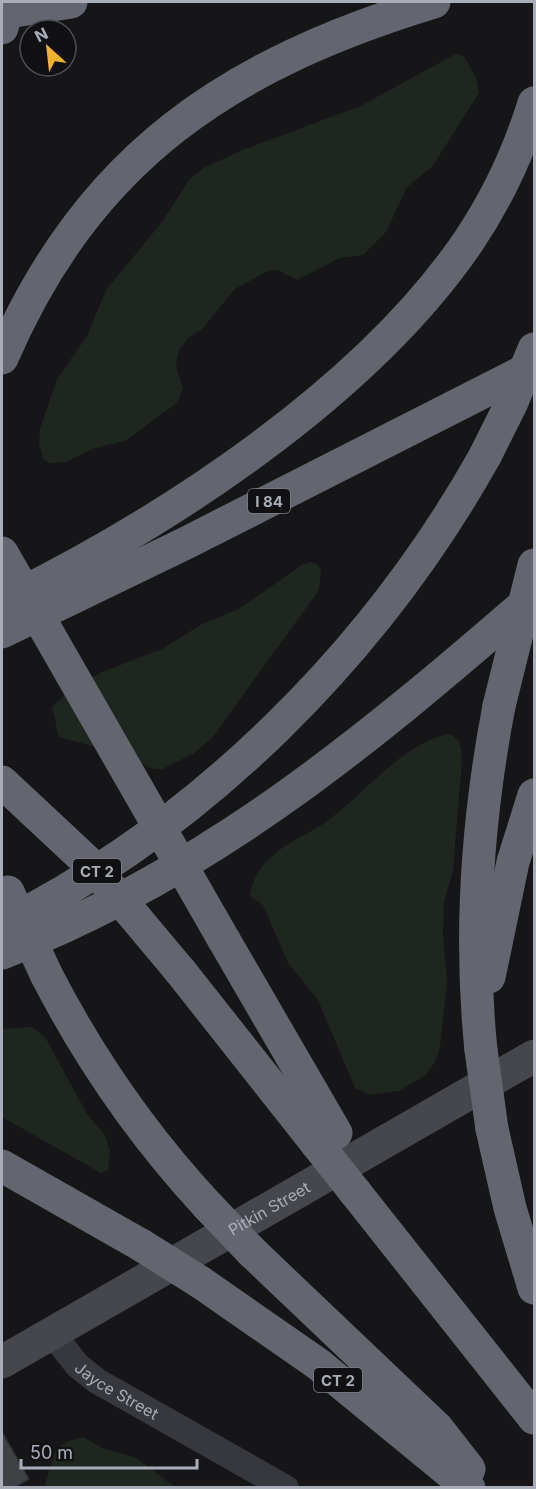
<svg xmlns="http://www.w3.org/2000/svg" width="536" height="1489" font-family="Inter,sans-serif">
<rect width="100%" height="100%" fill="#161618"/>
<g fill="#1e261f">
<path d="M456 54 464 56 476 78 479 93 432 167 407 187 386 232 363 255 340 258 297 280 277 270 268 271 235 289 202 329 189 337 179 350 176 366 183 388 177 403 125 441 95 448 66 462 50 463 44 460 39 445 40 429 57 379 87 336 106 290 162 222 189 180 202 169 240 151 360 106Z"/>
<path d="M311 562 318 565 321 572 319 590 212 738 193 754 163 769H154L123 756 107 754 92 746 59 737 52 707 69 691 102 672 162 649 202 624 239 609 303 564Z"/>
<path d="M449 734C462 739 461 748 462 761L453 870 444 902 443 934 447 981 440 1047 435 1062 426 1075 399 1091 369 1095 355 1088 318 1000 288 963 263 905 250 896C252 879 259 868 271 857 286 842 309 834 326 822 362 796 405 741 449 734Z"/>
<path d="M32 1027 45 1037 87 1114 105 1135 110 1151 108 1170 101 1173 2 1117V1029Z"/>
<path d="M83 1437 104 1449 135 1457 175 1487H44L56 1449 68 1441Z"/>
</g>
<path fill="#404145" stroke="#303034" stroke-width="1.5" d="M2 1432 29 1479 14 1488H2Z"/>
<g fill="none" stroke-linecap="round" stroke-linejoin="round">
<path stroke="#37383d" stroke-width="26" id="s1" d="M52 1333 77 1365 97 1381 286 1488"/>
<path stroke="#45474d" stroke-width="33" id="s2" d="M2 1362 534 1056"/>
<g stroke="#63666e" stroke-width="33">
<path d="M2 13 71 2"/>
<path d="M2 358C89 156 230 64 434 2"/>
<path d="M2 603C165 523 364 394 468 242 497 199 519 152 534 103"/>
<path d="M2 632 186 543 534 366"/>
<path d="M2 925C203 825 376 651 485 456"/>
<path d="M224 940 336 1133"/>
<path d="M2 953C210 872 368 740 534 596"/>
<path d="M181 972 317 1144"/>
<path d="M46 974C89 1058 144 1137 208 1206"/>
<path d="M489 977 513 862 534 795"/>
<path d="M481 1050C469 934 477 821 499 706"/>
<path d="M492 1129 510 1208 534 1288"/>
<path d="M2 1166 141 1245"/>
<path d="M355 1192 534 1418"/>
<path d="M252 1252 437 1428 469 1469"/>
<path d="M200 1282 318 1364 469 1488"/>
</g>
<g stroke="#63666e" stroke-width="33">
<path d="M2 28 9 2"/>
<path d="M485 456 512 402 534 349"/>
<path d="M2 553 224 940"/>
<path d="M499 706 534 565"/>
<path d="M2 782 93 867 181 972"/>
<path d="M8 892 46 974"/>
<path d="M481 1050 492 1129"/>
<path d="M317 1144 355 1192"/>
<path d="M208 1206 252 1252"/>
<path d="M141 1245 200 1282"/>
</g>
</g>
<g text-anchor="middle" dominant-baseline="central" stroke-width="6" stroke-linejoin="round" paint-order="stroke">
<g fill="#111113" stroke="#7b7e86" stroke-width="1.5">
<rect x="248" y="489" width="42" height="24" rx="4.5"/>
<rect x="73" y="859" width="48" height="24" rx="4.5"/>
<rect x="314" y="1368" width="48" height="24" rx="4.5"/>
</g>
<g font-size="15" font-weight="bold" fill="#a8adb8">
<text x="269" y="501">I 84</text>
<text x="97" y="871">CT 2</text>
<text x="338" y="1380">CT 2</text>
</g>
<g font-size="16" fill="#a8adb8" stroke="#111113">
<text stroke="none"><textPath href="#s2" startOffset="308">Pitkin Street</textPath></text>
<text stroke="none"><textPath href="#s1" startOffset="88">Jayce Street</textPath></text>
</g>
</g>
<rect width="536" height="1489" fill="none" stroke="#a8adb8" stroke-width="6"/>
<g transform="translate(48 48) rotate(333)"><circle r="28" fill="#111113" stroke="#4d4f55" stroke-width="1.5"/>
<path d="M0-4.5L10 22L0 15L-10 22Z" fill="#f2b134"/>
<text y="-9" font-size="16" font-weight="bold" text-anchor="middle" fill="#a8adb8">N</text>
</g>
<path d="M21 1459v9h176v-9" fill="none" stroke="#a8adb8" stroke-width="3"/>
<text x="30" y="1459" font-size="18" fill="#a8adb8" stroke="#111113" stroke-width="4.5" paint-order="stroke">50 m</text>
</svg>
